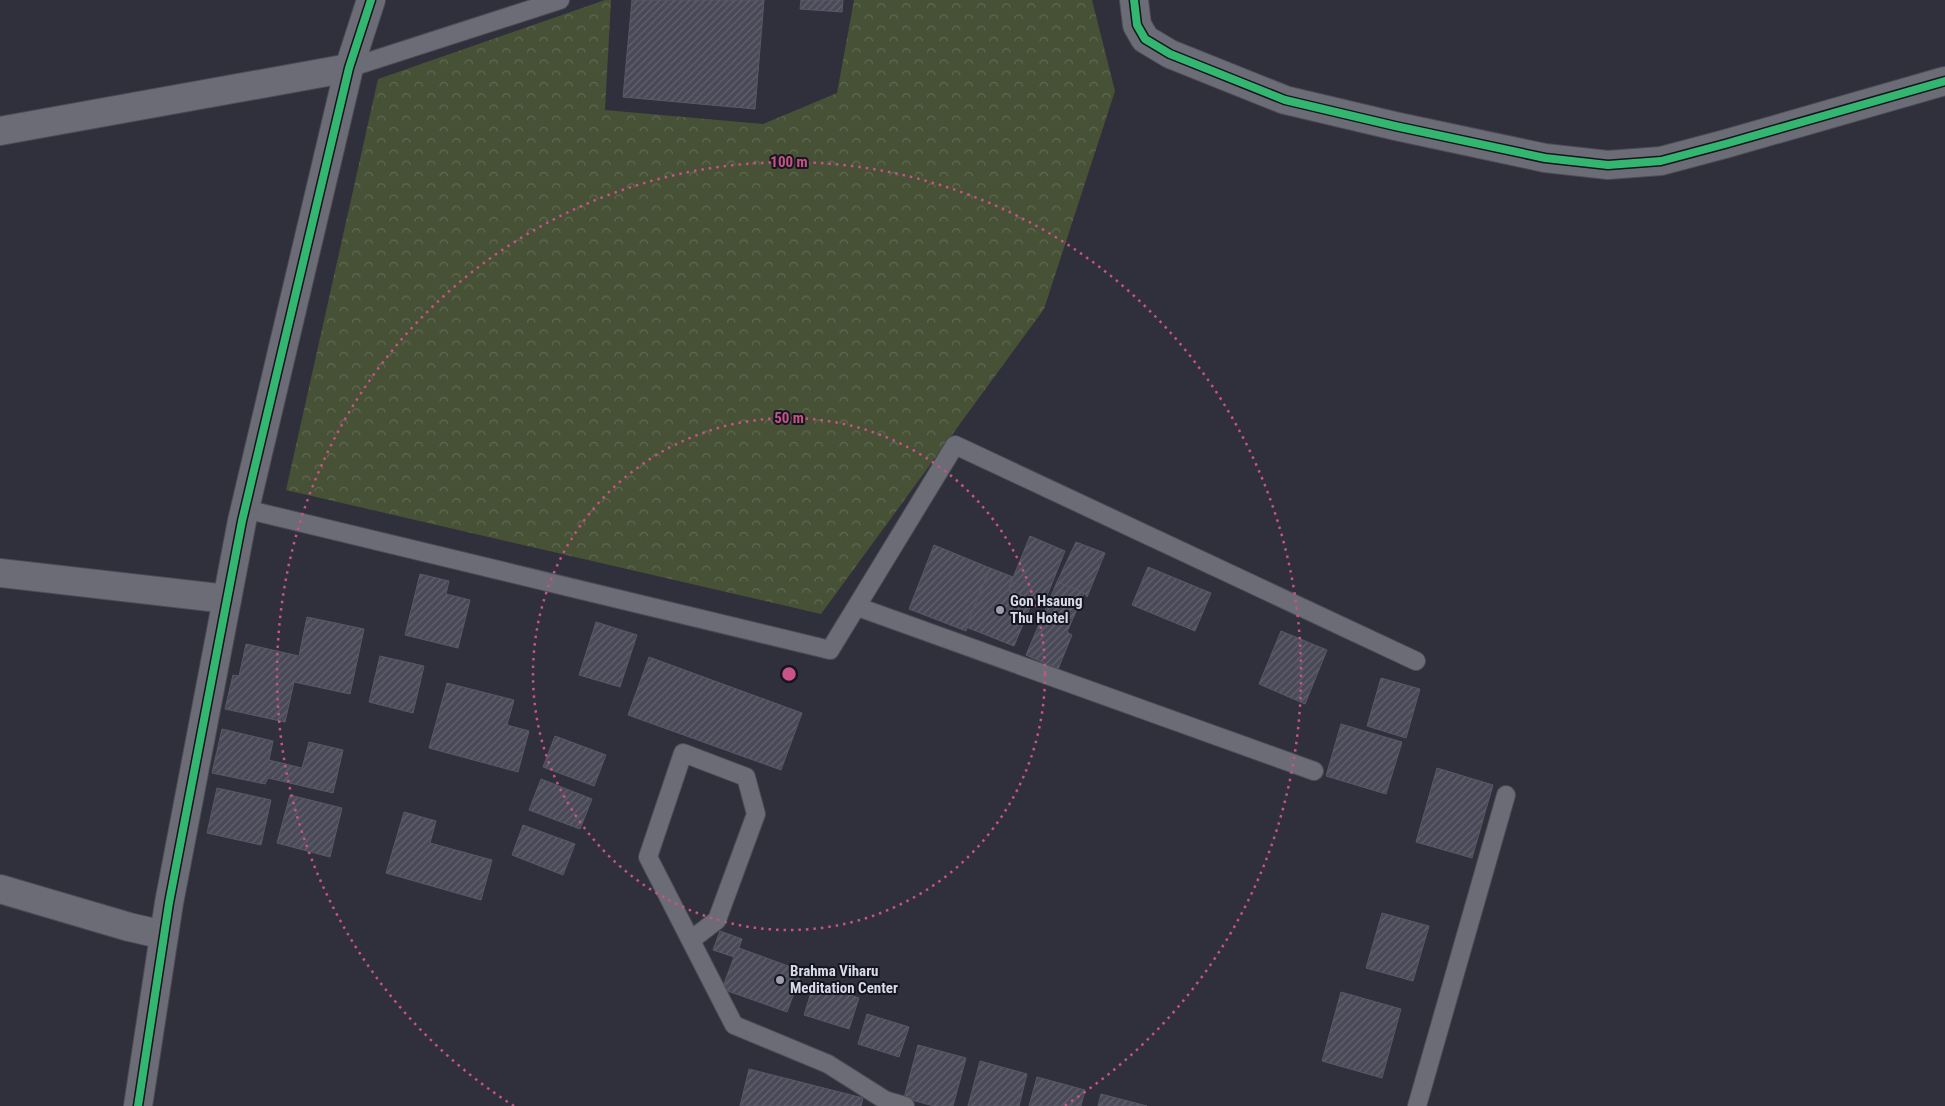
<svg xmlns="http://www.w3.org/2000/svg" width="1945" height="1106" font-family="'Roboto Condensed',sans-serif">
<defs>
<pattern id="forest-crowns" width="20" height="18" patternUnits="userSpaceOnUse" patternTransform="scale(1.25)"><rect width="20" height="18" fill="#465136"/><path d="M2 6a3 3 0 1 1 6 0M12 15a3 3 0 1 1 6 0" fill="none" stroke="#606953"/></pattern>
<pattern id="building-hatch" width="6" height="6" patternUnits="userSpaceOnUse" patternTransform="scale(1.25)"><rect width="6" height="6" fill="#494958"/><path d="M-1 1l2-2M0 6l6-6M5 7l2-2" fill="none" stroke="#636370"/></pattern>
</defs>
<rect width="100%" height="100%" fill="#30303c"/>
<path fill="url(#forest-crowns)" d="M605 0H611L605 110 763 124 837 93 854 0H1092L1115 91 1044 309 821 614 286 490 378 79Z"/>
<g fill="url(#building-hatch)" stroke="#585964">
<path d="M632 0H764L755 109 623 97Z"/>
<path d="M801 0H843L842 12 800 9Z"/>
<path d="M1030 536 1065 551 1044 603 1008 590Z"/>
<path d="M1076 542 1105 553 1087 597 1084 593 1057 582Z"/>
<path d="M934 545 990 568 966 631 909 609Z"/>
<path d="M1148 567 1211 593 1195 631 1132 605Z"/>
<path d="M990 568 1013 577 1008 590 1033 600 1014 646 966 627Z"/>
<path d="M420 574 449 581 446 594 470 600 458 648 405 635Z"/>
<path d="M1057 582 1084 593 1067 632 1072 635 1058 669 1026 655Z"/>
<path d="M307 617 364 629 350 694 294 682 285 722 225 709 233 675 239 676 246 644 299 656Z"/>
<path d="M596 622 637 635 620 687 579 675Z"/>
<path d="M1281 631 1327 650 1305 704 1259 684Z"/>
<path d="M380 656 424 666 413 713 369 702Z"/>
<path d="M649 657 802 713 781 770 628 715Z"/>
<path d="M1381 678 1420 689 1406 738 1367 726Z"/>
<path d="M447 683 514 700 507 725 529 731 518 772 429 748Z"/>
<path d="M1341 724 1402 742 1386 794 1326 776Z"/>
<path d="M222 729 273 741 269 760 302 768 309 742 343 750 333 793 268 778 265 784 212 773Z"/>
<path d="M555 736 606 755 594 786 543 767Z"/>
<path d="M1437 768 1493 785 1472 858 1416 842Z"/>
<path d="M541 779 592 799 580 829 529 810Z"/>
<path d="M217 788 271 800 261 845 207 833Z"/>
<path d="M290 795 342 808 330 857 277 843Z"/>
<path d="M404 812 436 821 430 843 492 860 481 900 386 873Z"/>
<path d="M523 825 575 844 563 875 512 855Z"/>
<path d="M1382 913 1429 926 1413 981 1366 968Z"/>
<path d="M720 931 742 939 739 948 802 971 787 1012 722 989 734 957 713 950Z"/>
<path d="M814 983 859 998 849 1029 804 1015Z"/>
<path d="M1341 992 1401 1009 1382 1078 1322 1061Z"/>
<path d="M867 1014 909 1027 899 1057 858 1044Z"/>
<path d="M918 1045 966 1058 953 1106H934L904 1098Z"/>
<path d="M980 1061 1027 1074 1019 1106H968Z"/>
<path d="M749 1069 863 1098 861 1106H740Z"/>
<path d="M1037 1077 1085 1090 1081 1106H1029Z"/>
<path d="M1101 1094 1147 1106H1098Z"/>
</g>
<g fill="none" stroke-linecap="round" stroke-linejoin="round">
<g stroke="#4c4c56" stroke-width="20">
<g id="service">
<path d="M349 68 560 0"/>
<path d="M245 509 830 650 955 445 1416 661"/>
<path d="M858 607 1314 771"/>
<path d="M691 940 717 920 756 814 746 777 683 753 648 857 734 1025 828 1064 885 1100 905 1106"/>
<path d="M1417 1106 1506 795"/>
</g>
</g>
<g stroke="#4c4c56" stroke-width="30">
<g id="minor">
<path d="M1134 0 1137 25 1145 39 1170 54 1285 100 1395 126 1545 158 1608 165 1661 161 1725 144 1945 81"/>
<path d="M0 131 349 68"/>
<path d="M0 573 227 599"/>
<path d="M0 889 129 927 164 935"/>
<path d="M138 1106 169 903 242 521 349 68 371 0"/>
</g>
</g>
<use href="#service" stroke="#6c6c76" stroke-width="18"/>
<use href="#minor" stroke="#6c6c76" stroke-width="28"/>
<g stroke="#14151f" stroke-width="11">
<g id="cycleway">
<path d="M1134 0 1137 25 1145 39 1170 54 1285 100 1395 126 1545 158 1608 165 1661 161 1725 144 1945 81"/>
<path d="M138 1106 169 903 242 521 349 68 371 0"/>
</g>
</g>
<use href="#cycleway" stroke="#33b770" stroke-width="8"/>
</g>
<g fill="none" stroke="#c95286" stroke-width="2.5" stroke-dasharray="2.5 5">
<circle cx="789" cy="674" r="256"/>
<path d="M514 1106A512 512 0 1 1 1064 1106"/>
</g>
<g fill="#9e9eac" stroke="#14151f" stroke-width="2">
<circle cx="1000" cy="610" r="5"/>
<circle cx="780" cy="980" r="5"/>
</g>
<g text-anchor="middle" dominant-baseline="central" stroke-width="4" stroke-linejoin="round" paint-order="stroke">
<g font-size="15" font-weight="bold" fill="#d9dae9" stroke="#14151f" text-anchor="start">
<text x="1010" y="601">Gon Hsaung<tspan x="1010" dy="17">Thu Hotel</tspan></text>
<text x="790" y="971">Brahma Viharu<tspan x="790" dy="17">Meditation Center</tspan></text>
</g>
</g>
<circle cx="789" cy="674" r="8" fill="#c95286" stroke="#14151f" stroke-width="2.5"/>
<g font-size="15" text-anchor="middle" font-weight="bold" fill="#c95286" stroke="#14151f" stroke-width="4" stroke-linejoin="round" paint-order="stroke">
<text x="789" y="167">100 m</text>
<text x="789" y="423">50 m</text>
</g>
</svg>
